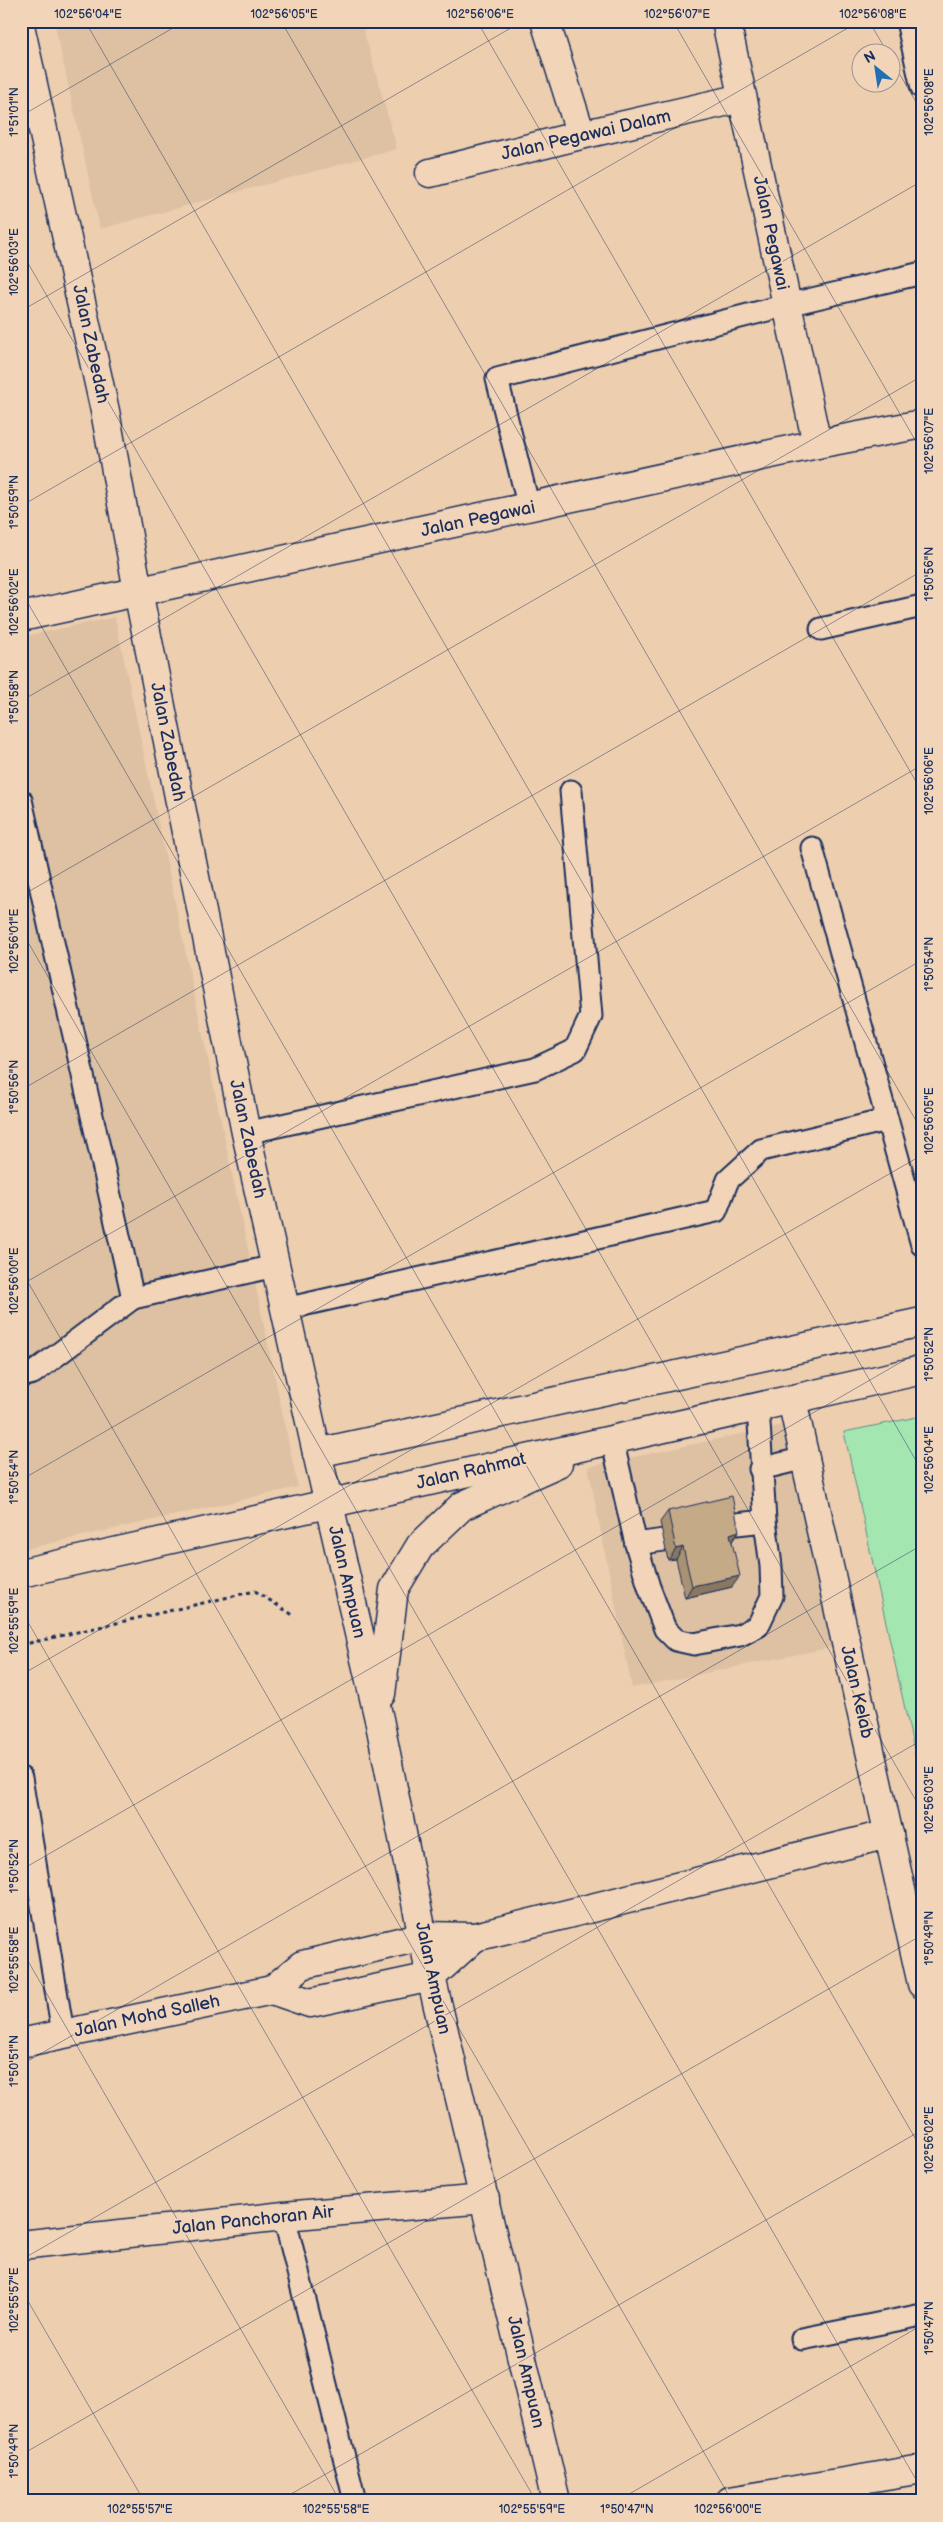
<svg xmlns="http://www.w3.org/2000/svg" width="943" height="2522" font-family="'Balsamiq Sans',sans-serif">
<rect width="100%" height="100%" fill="#edcfaf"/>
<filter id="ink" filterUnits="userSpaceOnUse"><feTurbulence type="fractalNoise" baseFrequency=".02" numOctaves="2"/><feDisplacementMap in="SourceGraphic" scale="10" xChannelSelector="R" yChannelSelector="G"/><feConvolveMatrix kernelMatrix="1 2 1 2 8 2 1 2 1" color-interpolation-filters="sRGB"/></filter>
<g filter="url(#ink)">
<g fill="#ddc1a2">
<path d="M54 21H361L397 149 100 229Z"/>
<path d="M115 617 298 1487 21 1550V637Z"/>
<path d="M783 1425 834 1647 632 1688 588 1467Z"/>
</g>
<path fill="#a4e6b0" stroke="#608a87" d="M922 1416V1786L844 1432Z"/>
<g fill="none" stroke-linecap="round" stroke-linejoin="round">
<g stroke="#1b2f5e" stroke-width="25">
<g id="lane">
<path d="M907 21 922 88"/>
<path d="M529 508 497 379 787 305 922 273"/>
<path d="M821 629 922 606"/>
<path d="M21 800 133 1298 33 1373 21 1376"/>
<path d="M812 848 922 1245"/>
<path d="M246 1133 535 1069 575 1050 591 1016 571 791"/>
<path d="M133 1298 275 1266"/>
<path d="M285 1309 716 1211 728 1180 761 1150 887 1120"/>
<path d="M612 1439 636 1544 664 1540"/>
<path d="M760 1469 805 1458"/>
<path d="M727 1525 765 1521 758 1407"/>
<path d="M636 1544 649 1587 665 1629 676 1640 694 1644 740 1635 758 1626 772 1596 771 1566 765 1521"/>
<path d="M21 1778 63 2033"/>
<path d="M284 2216 355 2501"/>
<path d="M802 2339 922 2315"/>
</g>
</g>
<g stroke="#1b2f5e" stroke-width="31">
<g id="street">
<path d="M545 21 581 135"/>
<path d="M430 173 581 135 742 98"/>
<path d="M792 1400 922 1984"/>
<path d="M272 1990 310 2003 431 1977 475 1937"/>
<path d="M21 2043 272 1990 302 1965 424 1936 475 1937 889 1834"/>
<path d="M21 2245 284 2216 485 2199"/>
<path d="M730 2501 922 2469"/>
</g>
</g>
<g stroke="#1b2f5e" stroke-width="31">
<g id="secondary">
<path d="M726 21 817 444"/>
<path d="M21 617 817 444 922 424"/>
</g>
</g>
<g stroke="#1b2f5e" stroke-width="31">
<g id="primary">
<path d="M21 30 105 411 138 591 246 1133 317 1453 379 1719 431 1977 556 2501"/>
<path d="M317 1453 922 1322"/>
<path d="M21 1573 922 1370"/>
<path d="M381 1694 394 1589 420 1546 462 1506 558 1463"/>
</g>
</g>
<path stroke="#1b2f5e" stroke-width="3" stroke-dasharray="4 4" stroke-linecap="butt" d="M21 1645 255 1591 293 1615"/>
<use href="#lane" stroke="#f2d5b8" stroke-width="21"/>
<use href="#street" stroke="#f2d5b8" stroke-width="28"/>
<use href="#secondary" stroke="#f2d5b8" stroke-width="28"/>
<use href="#primary" stroke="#f2d5b8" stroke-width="28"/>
</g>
<path fill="#a99273" stroke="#1b2f5e" d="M668 1511 739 1531 732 1541V1587L685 1598 676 1559 668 1560 660 1522Z"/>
<g fill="#89775e" stroke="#1b2f5e">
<path d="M739 1531 731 1543 730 1534Z"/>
<path d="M683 1547 676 1559 668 1560 676 1549Z"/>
<path d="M740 1576 732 1587 685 1598 692 1586Z"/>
</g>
<path fill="#c4aa86" stroke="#1b2f5e" d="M732 1496 739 1531 730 1534 740 1576 692 1586 683 1547 676 1549 668 1511Z"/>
</g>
<path fill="none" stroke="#1b2f5e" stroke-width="1" stroke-opacity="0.45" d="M85 21 922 1471M281 21 922 1131M477 21 922 792M673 21 922 452M869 21 887 52M890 58 922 112M21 116 185 21M21 251 922 1811M21 311 523 21M21 506 860 21M21 591 922 2150M21 701 922 181M21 896 922 376M21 930 922 2490M21 1090 922 571M21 1270 732 2501M21 1285 922 765M21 1480 922 960M21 1610 536 2501M21 1675 922 1155M21 1870 922 1350M21 1949 340 2501M21 2065 922 1545M21 2260 922 1740M21 2289 144 2501M21 2455 922 1935M279 2501 922 2130M617 2501 922 2325"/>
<g text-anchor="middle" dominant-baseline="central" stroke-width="4" stroke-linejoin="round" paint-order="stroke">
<g font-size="18" fill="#1b2f5e" stroke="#f2d5b8">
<text transform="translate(586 135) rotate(-13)">Jalan Pegawai Dalam</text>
<text transform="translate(771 233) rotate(78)">Jalan Pegawai</text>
<text transform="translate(91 344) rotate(78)">Jalan Zabedah</text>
<text transform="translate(478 519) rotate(-12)">Jalan Pegawai</text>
<text transform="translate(168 742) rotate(79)">Jalan Zabedah</text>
<text transform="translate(248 1139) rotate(78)">Jalan Zabedah</text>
<text transform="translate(471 1471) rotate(-13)">Jalan Rahmat</text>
<text transform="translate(347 1582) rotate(77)">Jalan Ampuan</text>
<text transform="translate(857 1692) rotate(77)">Jalan Kelab</text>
<text transform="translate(433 1978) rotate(78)">Jalan Ampuan</text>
<text transform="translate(147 2016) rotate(-12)">Jalan Mohd Salleh</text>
<text transform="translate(253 2220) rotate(-6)">Jalan Panchoran Air</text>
<text transform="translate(526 2372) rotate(77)">Jalan Ampuan</text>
</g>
</g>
<rect width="943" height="2522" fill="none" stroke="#f2d5b8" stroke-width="55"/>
<g transform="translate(876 68) rotate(330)"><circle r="24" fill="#f2d5b8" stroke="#9c9394"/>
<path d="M0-4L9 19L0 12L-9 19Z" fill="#1f6fb2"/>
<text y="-8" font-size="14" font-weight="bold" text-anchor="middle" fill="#1b2f5e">N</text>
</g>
<rect x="28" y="28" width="888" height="2466" fill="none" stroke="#1b2f5e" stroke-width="2"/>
<g font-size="12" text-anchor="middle" fill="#1b2f5e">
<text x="88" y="18">102°56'04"E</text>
<text x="284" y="18">102°56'05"E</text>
<text x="480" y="18">102°56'06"E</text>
<text x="677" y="18">102°56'07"E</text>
<text x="873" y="18">102°56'08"E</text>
<text transform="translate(929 102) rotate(-90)" y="4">102°56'08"E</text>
<text transform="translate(14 112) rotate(-90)" y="4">1°51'01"N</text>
<text transform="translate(14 262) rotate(-90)" y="4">102°56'03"E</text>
<text transform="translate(929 441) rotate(-90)" y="4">102°56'07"E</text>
<text transform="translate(14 502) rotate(-90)" y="4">1°50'59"N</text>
<text transform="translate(929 574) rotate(-90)" y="4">1°50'56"N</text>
<text transform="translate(14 602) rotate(-90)" y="4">102°56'02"E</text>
<text transform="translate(14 697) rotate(-90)" y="4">1°50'58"N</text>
<text transform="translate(929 781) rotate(-90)" y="4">102°56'06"E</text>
<text transform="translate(14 941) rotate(-90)" y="4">102°56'01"E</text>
<text transform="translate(929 964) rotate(-90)" y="4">1°50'54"N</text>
<text transform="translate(14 1087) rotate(-90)" y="4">1°50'56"N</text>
<text transform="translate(929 1121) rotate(-90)" y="4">102°56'05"E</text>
<text transform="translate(14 1281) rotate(-90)" y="4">102°56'00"E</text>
<text transform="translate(929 1354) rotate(-90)" y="4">1°50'52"N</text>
<text transform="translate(929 1460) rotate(-90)" y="4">102°56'04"E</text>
<text transform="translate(14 1477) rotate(-90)" y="4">1°50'54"N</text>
<text transform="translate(14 1621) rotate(-90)" y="4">102°55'59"E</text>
<text transform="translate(929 1800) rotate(-90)" y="4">102°56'03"E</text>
<text transform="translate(14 1866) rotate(-90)" y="4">1°50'52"N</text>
<text transform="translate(929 1938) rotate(-90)" y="4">1°50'49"N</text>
<text transform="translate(14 1960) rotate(-90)" y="4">102°55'58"E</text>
<text transform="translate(14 2061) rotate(-90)" y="4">1°50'51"N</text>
<text transform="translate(929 2140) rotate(-90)" y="4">102°56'02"E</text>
<text transform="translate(14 2300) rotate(-90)" y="4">102°55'57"E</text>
<text transform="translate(929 2328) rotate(-90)" y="4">1°50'47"N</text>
<text transform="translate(14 2451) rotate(-90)" y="4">1°50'49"N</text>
<text x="140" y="2513">102°55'57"E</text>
<text x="336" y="2513">102°55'58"E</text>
<text x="532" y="2513">102°55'59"E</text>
<text x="627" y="2513">1°50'47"N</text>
<text x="728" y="2513">102°56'00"E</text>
</g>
</svg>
